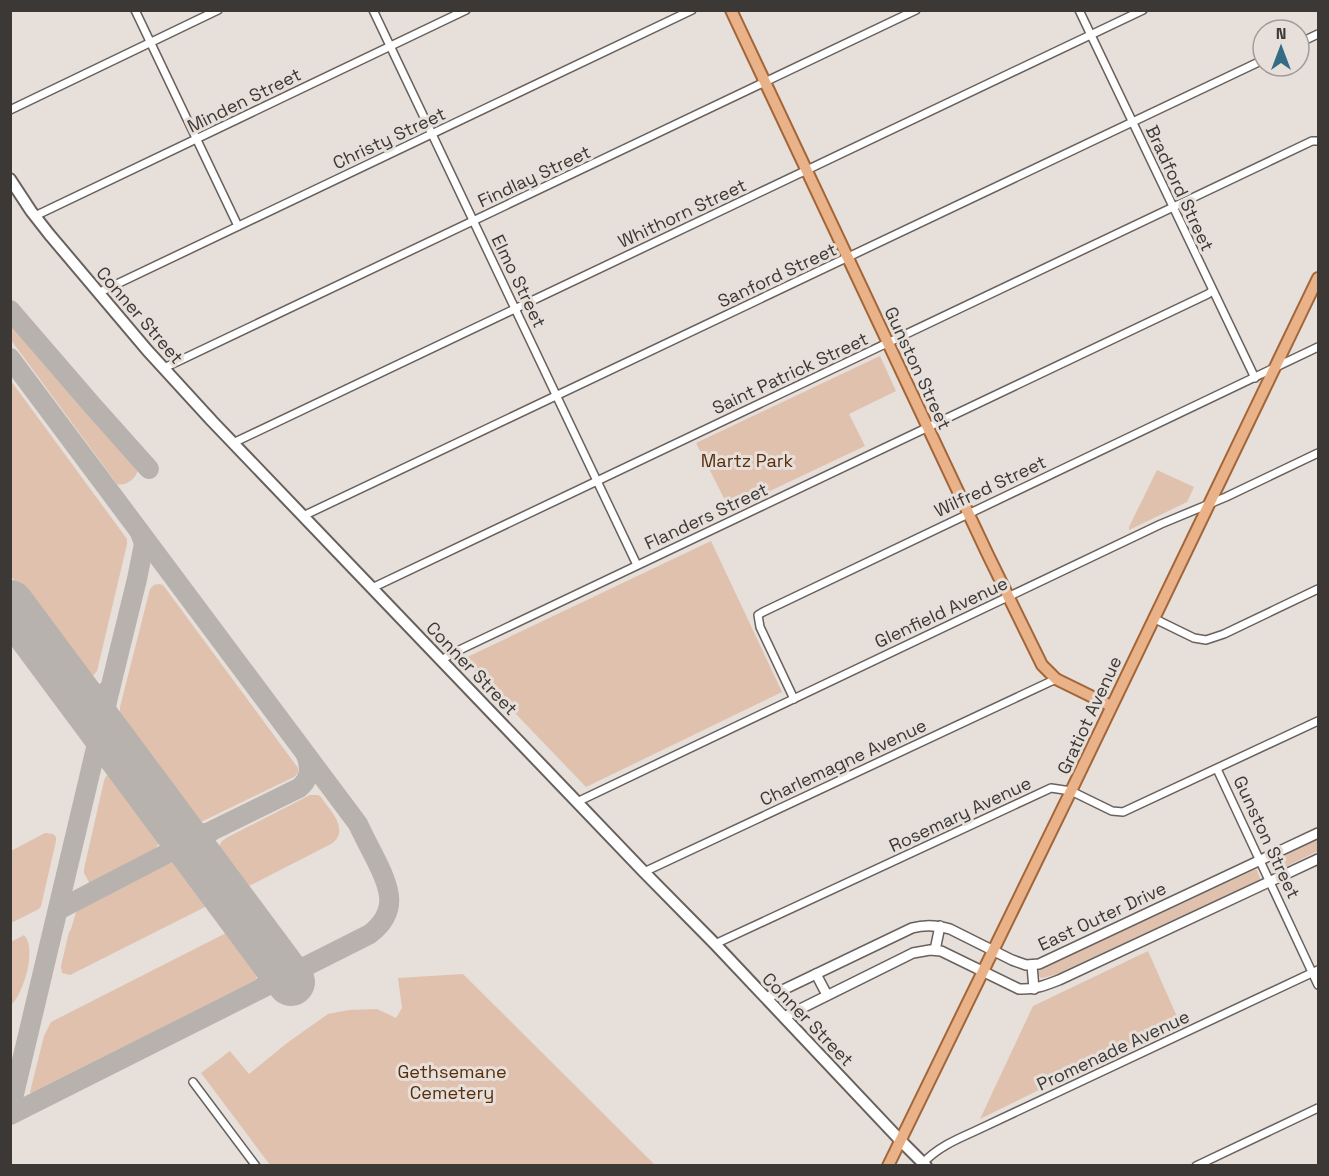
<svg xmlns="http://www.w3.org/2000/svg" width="1329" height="1176" font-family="'Space Grotesk',sans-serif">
<rect width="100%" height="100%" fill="#e6dfda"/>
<g fill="#e0c1ad">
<path d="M11 320 136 465 138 470C136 478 126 487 117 484L11 340Z"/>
<path d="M880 356 896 391 849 414 865 446 730 510 696 443Z"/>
<path d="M11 381 127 539V544L97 671 92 677 85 678 11 576Z"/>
<path d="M1157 470 1194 487 1187 502 1129 530V527Z"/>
<path d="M711 541 782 692 586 787 463 659Z"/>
<path d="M159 584 163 585 298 768V773L294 777 203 821H197L189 816 123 728 124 727 120 716V707L150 589 154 585Z"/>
<path d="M110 774 117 775 158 832C161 841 158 848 150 854L90 884 84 873V869L104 781 106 776Z"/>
<path d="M310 795H318L321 797C330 811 351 830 331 844L249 886 237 882 219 857V846L222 841 228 837Z"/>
<path d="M45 833 53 834 56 837V841L41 906 39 909 11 923V851Z"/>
<path d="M1318 839V851L1279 870 1276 869 1273 862 1274 859Z"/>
<path d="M175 862 185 867 208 898 205 907 70 975 62 973 61 966 69 932 71 929 77 909 168 863Z"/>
<path d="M1254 870H1257L1260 879 1257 881 1055 975 1041 978 1038 975 1039 970 1047 966Z"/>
<path d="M232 930 258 965 259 973 254 982 32 1094 30 1092 44 1036 51 1022Z"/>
<path d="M24 935C37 948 24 993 11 1005V942Z"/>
<path d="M1148 951 1179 1021 980 1119 1033 1006Z"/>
<path d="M463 974 655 1165H270L201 1073 230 1051 249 1074 287 1043 328 1014 349 1010 377 1009 396 1018 402 1008 398 978Z"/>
</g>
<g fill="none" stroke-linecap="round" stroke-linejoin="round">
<g stroke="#b8b2ae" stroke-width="20">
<path d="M10 310 92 405 149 469"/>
<path d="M10 358 358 824C364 837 371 850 377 862 391 890 398 912 370 934L10 1115"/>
<path d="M62 673C76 689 88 706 110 689"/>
<path d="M166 812C177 826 190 836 209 833"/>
<path d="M58 910 189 842 299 788C310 779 311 768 306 755"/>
<path d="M261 988C271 980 277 972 274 959"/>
<path d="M10 1111 110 689 137 579 144 544 140 532"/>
</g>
<path stroke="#b8b2ae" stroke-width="48" d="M10 604 291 982"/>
<g stroke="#68615d" stroke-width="10">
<g id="minor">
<path d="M135 10 238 226"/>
<path d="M373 10 637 565"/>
<path d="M1079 10 1255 378"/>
<path d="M1299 43 1318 34"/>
<path d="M10 110 218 10"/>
<path d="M35 216 466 10"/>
<path d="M98 293 692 10"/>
<path d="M164 368 916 10"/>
<path d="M233 443 1143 10"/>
<path d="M303 516 1263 60"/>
<path d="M372 588 1312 141H1318"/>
<path d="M1153 618 1194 638 1206 640 1224 634 1318 589"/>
<path d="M442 660 451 654 1208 294 1212 291"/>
<path d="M794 699 760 627 758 615 763 612 1318 347"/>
<path d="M1217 769 1318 985"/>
<path d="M577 802 1161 524 1226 497 1318 453"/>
<path d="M644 872 1056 679"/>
<path d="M715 944 1051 788 1071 791 1112 811 1123 812 1318 721"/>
<path d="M193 1082 256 1166"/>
<path d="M923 1163C937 1148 955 1140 973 1132L1318 970"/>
<path d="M1196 1166 1318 1108"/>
</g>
</g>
<g stroke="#68615d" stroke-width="12">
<g id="tertiary">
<path d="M935 950 940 926"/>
<path d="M1032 965 1034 989"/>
<path d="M816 974 827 995"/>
<path d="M766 998 912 928C926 924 937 925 950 929L1012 960 1026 965 1039 964 1318 833"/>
<path d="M784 1017 913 953 930 950 941 951 1019 989C1034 990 1046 985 1059 980L1318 859"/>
</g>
</g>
<g stroke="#68615d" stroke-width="14">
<path id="secondary" d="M10 179 31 211 49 234 147 350 212 421 644 872 715 944 900 1140 926 1166"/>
</g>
<g stroke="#a26639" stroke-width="14">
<g id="primary">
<path d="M731 10 988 555 1042 665 1056 679 1111 706"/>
<path d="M888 1166 1071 791 1318 278"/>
</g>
</g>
<use href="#minor" stroke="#fff" stroke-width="7"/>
<use href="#tertiary" stroke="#fff" stroke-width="9"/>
<use href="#secondary" stroke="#fff" stroke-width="10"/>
<use href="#primary" stroke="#e9b289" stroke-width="10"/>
</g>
<g text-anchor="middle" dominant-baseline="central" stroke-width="6" stroke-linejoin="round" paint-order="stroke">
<g font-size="18" fill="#3b3836" stroke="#e6dfda">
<text transform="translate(244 100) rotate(-26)">Minden Street</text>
<text transform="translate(389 138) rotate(-25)">Christy Street</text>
<text transform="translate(534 176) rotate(-25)">Findlay Street</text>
<text transform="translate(1180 188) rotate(65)">Bradford Street</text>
<text transform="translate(682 213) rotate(-25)">Whithorn Street</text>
<text transform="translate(777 275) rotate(-25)">Sanford Street</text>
<text transform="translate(519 281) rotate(64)">Elmo Street</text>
<text transform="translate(140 315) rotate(49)">Conner Street</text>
<text transform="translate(918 368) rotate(65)">Gunston Street</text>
<text transform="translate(790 373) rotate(-25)">Saint Patrick Street</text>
<text transform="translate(990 486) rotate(-25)">Wilfred Street</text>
<text transform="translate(706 516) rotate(-25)">Flanders Street</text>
<text transform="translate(941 612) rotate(-25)">Glenfield Avenue</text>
<text transform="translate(472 668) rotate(46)">Conner Street</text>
<text transform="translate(1089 715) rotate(-65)">Gratiot Avenue</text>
<text transform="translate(843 762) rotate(-25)">Charlemagne Avenue</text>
<text transform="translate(960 814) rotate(-25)">Rosemary Avenue</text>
<text transform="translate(1267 837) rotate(65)">Gunston Street</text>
<text transform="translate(1102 916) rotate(-25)">East Outer Drive</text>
<text transform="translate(808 1019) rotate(46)">Conner Street</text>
<text transform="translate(1113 1050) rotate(-25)">Promenade Avenue</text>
</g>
<g font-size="18" fill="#592e0b" stroke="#e6dfda">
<text x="747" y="460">Martz Park</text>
<text x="452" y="1071">Gethsemane<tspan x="452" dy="21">Cemetery</tspan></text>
</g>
</g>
<rect width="1329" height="1176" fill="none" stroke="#3b3836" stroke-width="24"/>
<g transform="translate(1281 48)"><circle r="28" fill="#e6dfda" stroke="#a29c98" stroke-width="1.5"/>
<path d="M0-4.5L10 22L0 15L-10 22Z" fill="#346c86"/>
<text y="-9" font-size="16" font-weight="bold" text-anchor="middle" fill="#3b3836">N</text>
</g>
</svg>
